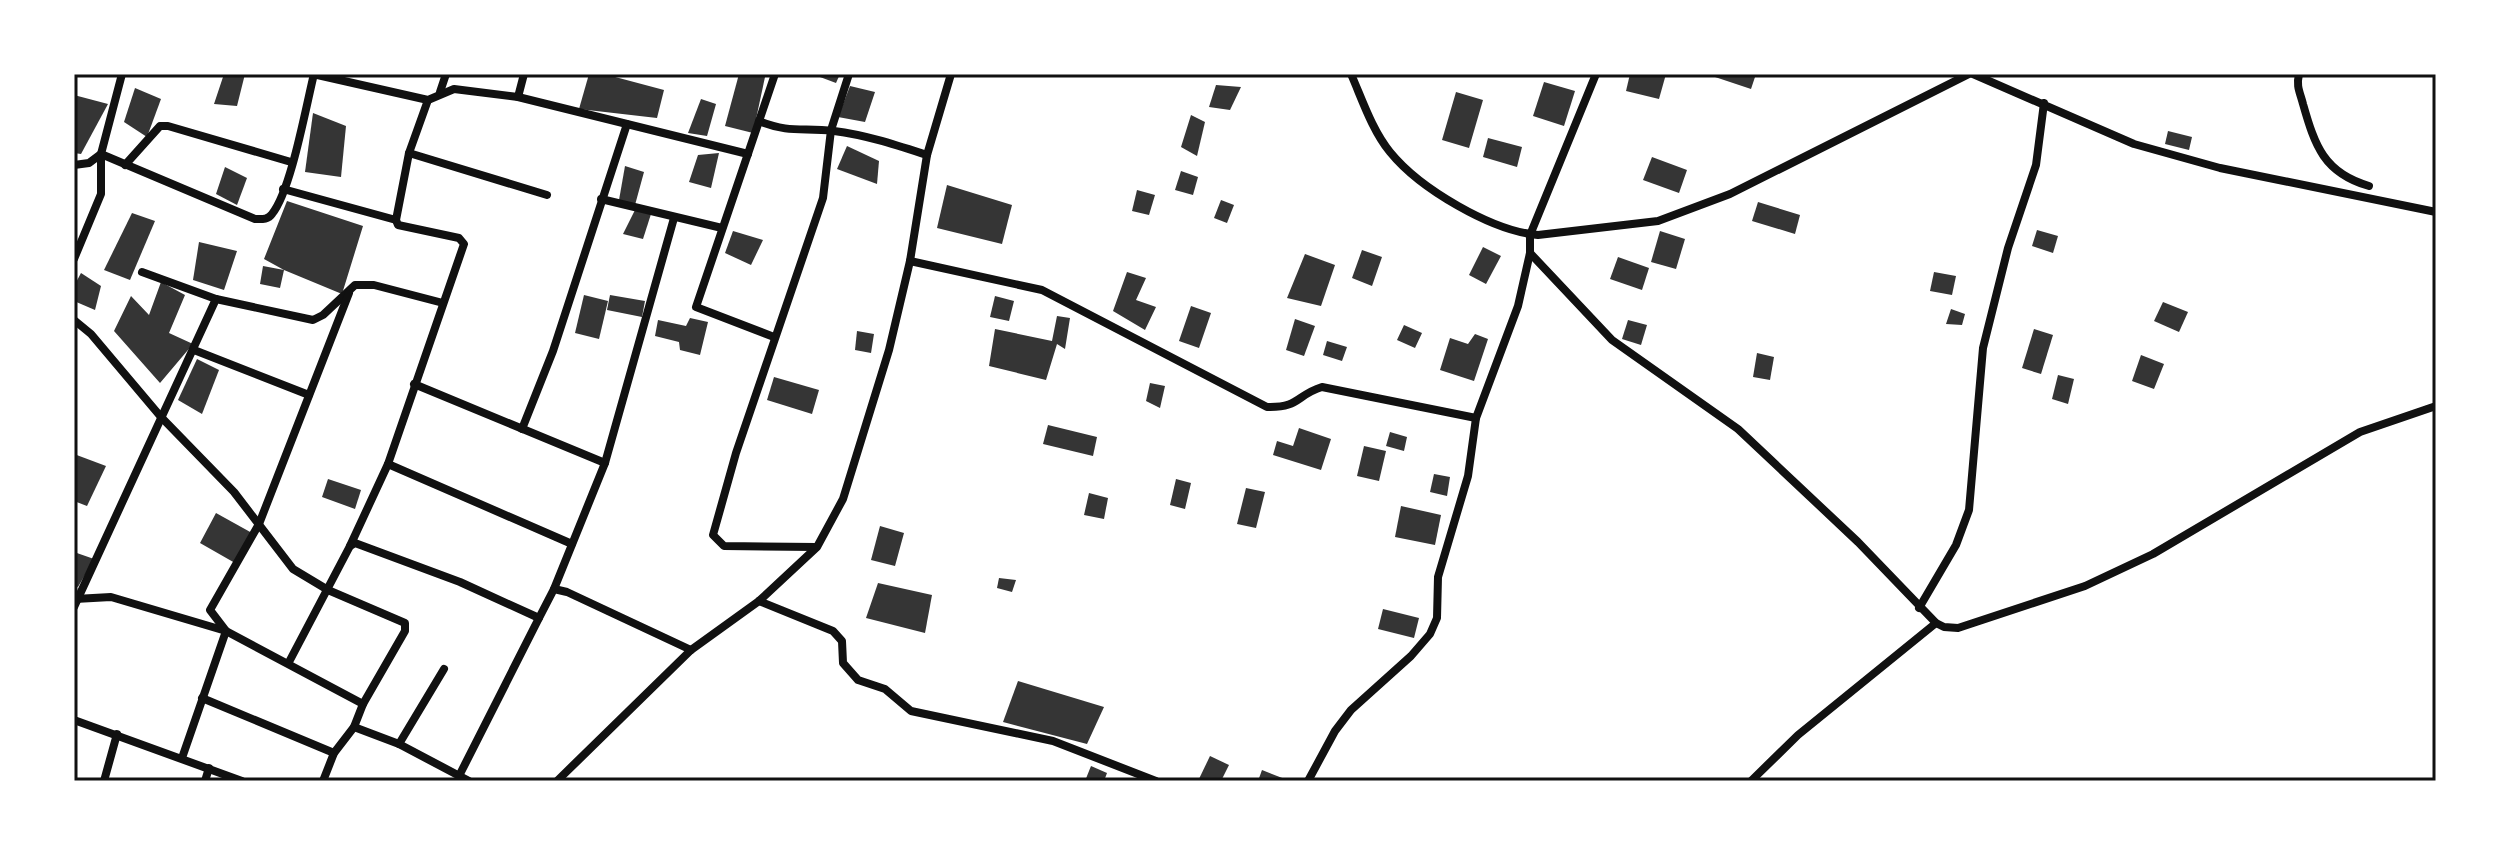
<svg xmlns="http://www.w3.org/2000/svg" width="2510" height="855" font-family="'Sofia Sans Condensed',sans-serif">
<rect width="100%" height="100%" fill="#fff"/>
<g fill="#353535">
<path d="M224 74H245L237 106 214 104Z"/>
<path d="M589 74H604L664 90 657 118 579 109Z"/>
<path d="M739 74 765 77 753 133 725 126Z"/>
<path d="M812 74H840L836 83Z"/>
<path d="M1630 74H1666L1659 99 1626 91Z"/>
<path d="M1706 74H1756L1751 89Z"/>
<path d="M1544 82 1575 91 1564 126 1533 116Z"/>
<path d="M1216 85 1241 87 1230 110 1209 107Z"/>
<path d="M850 86 875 92 865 122 838 117Z"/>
<path d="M135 88 161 99 147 137 124 122Z"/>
<path d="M1456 92 1483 100 1469 148 1442 140Z"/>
<path d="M74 95 108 104 81 154 74 153Z"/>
<path d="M701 99 716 104 707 136 688 133Z"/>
<path d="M313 113 346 126 341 177 305 172Z"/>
<path d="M1191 115 1205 122 1197 156 1181 147Z"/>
<path d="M2168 131 2192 137 2189 150 2165 144Z"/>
<path d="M1488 138 1522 147 1517 167 1483 157Z"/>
<path d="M847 146 879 161 877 184 837 169Z"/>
<path d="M719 153 711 188 689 182 698 155Z"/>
<path d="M1652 157 1687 170 1679 193 1643 180Z"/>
<path d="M625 166 644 172 635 205 619 200Z"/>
<path d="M225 167 247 178 237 205 216 194Z"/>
<path d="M1181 171 1198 177 1193 195 1175 190Z"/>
<path d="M947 185 1012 205 1002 244 937 228Z"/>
<path d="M1137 190 1155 195 1149 215 1132 211Z"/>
<path d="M1221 200 1234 205 1227 223 1214 218Z"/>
<path d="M287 201 363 226 342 294 284 270 280 288 260 284 263 266 284 270 264 259Z"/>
<path d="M1758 202 1800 215 1795 234 1752 221Z"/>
<path d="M635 210 651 214 643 239 623 234Z"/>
<path d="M132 213 155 221 130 280 104 270Z"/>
<path d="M2037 230 2058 236 2053 253 2032 246Z"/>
<path d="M733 231 763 240 751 265 725 253Z"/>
<path d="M1660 231 1685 239 1676 269 1651 262Z"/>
<path d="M199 242 237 251 224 290 193 280Z"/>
<path d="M1483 247 1501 256 1486 284 1469 275Z"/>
<path d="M1362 250 1382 257 1372 286 1352 278Z"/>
<path d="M1305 254 1335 265 1321 306 1287 298Z"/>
<path d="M1618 257 1649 268 1642 290 1610 279Z"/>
<path d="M1127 272 1146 278 1136 300 1156 307 1145 330 1113 311Z"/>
<path d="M1934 272 1956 276 1952 295 1930 291Z"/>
<path d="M81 273 101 286 95 310 74 301V286Z"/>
<path d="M161 282 185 295 169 333 193 344 160 383 114 331 131 296 149 315Z"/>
<path d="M584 295 608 301 599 339 575 333Z"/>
<path d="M610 295 645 301 642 317 607 310Z"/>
<path d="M995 296 1014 301 1009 321 990 317Z"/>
<path d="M2163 302 2188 312 2179 332 2154 321Z"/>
<path d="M1191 306 1211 313 1199 348 1179 341Z"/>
<path d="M1951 309 1965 314 1962 325 1946 324Z"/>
<path d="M1057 316 1070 318 1065 349 1057 344 1046 380 989 366 995 329 1052 341Z"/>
<path d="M690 318 708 322 700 355 680 350 679 342 655 336 658 320 686 326Z"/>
<path d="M1295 319 1315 326 1304 356 1286 350Z"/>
<path d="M1628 320 1647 325 1641 345 1622 339Z"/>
<path d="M1404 325 1422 333 1415 348 1397 340Z"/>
<path d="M2034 329 2053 335 2041 374 2022 368Z"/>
<path d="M857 331 874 334 871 353 855 350Z"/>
<path d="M1475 334 1488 339 1474 381 1440 370 1450 338 1468 344Z"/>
<path d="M1327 341 1347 347 1342 361 1323 355Z"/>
<path d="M1757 353 1774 357 1770 380 1753 377Z"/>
<path d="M2141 355 2164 364 2154 389 2132 381Z"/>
<path d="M197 359 219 370 202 414 178 400Z"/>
<path d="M2058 375 2074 379 2068 404 2052 399Z"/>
<path d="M774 377 819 390 812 414 767 400Z"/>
<path d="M1150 383 1165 386 1160 408 1146 401Z"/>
<path d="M1048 425 1097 437 1093 456 1043 444Z"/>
<path d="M1299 428 1331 439 1321 470 1273 455 1277 441 1293 446Z"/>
<path d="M1390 432 1407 437 1404 451 1386 446Z"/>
<path d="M1364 446 1386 451 1379 481 1357 476Z"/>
<path d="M74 454 106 466 87 506 74 501Z"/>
<path d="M1434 474 1450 477 1447 496 1430 492Z"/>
<path d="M328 479 361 490 355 509 322 497Z"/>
<path d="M1176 479 1191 483 1185 509 1170 505Z"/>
<path d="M1246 488 1265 492 1256 528 1237 524Z"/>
<path d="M1089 493 1108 498 1104 519 1084 515Z"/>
<path d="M1401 506 1441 515 1435 545 1395 537Z"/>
<path d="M216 513 252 533 235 563 200 543Z"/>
<path d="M880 526 904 533 895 566 871 560Z"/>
<path d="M74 552 94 559 78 587 74 586Z"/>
<path d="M999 578 1016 580 1012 592 997 588Z"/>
<path d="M878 583 932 595 925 633 866 618Z"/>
<path d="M1383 609 1419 618 1414 638 1378 629Z"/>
<path d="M1018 681 1104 707 1087 744 1003 722Z"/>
<path d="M1210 756 1229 765 1221 781H1198Z"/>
<path d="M1091 766 1107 773 1104 781H1085Z"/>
<path d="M1262 770 1290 781H1258Z"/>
</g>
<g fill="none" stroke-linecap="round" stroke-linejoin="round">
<g stroke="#111" stroke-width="8">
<path d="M313 74 428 100 454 89 518 97 748 154"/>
<path d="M1351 74C1362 99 1372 130 1390 152 1420 189 1492 231 1538 235L1658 221 1730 194 1969 74"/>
<path d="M1596 74 1530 235V253L1612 340 1738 429 1858 542 1936 623 1944 627 1958 628 2085 586 2153 554 2360 432 2436 406"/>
<path d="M1973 74 2134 144 2220 168 2436 212"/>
<path d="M2299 74C2296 87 2300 92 2303 104 2315 146 2324 173 2369 186"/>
<path d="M440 92 446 74"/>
<path d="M518 97 524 74"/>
<path d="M759 121C791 134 803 127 834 131 866 135 896 145 927 155"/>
<path d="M409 153 547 195"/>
<path d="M101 154 255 219C261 219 268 220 272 214 291 191 306 106 314 74"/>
<path d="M74 165 89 163 101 154 122 74"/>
<path d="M125 165 160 126H168L291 162"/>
<path d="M283 189 396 220"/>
<path d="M601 199 722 228"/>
<path d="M74 259 101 194V154"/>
<path d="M910 261 1042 290 1267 407C1300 408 1296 395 1322 387L1476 418"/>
<path d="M142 272 216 299"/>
<path d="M74 320 91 334 161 417 234 492 293 569 328 590 405 623V631L363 704 354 727 334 753 323 781"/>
<path d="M774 337 696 307 775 74"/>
<path d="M194 350 309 395"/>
<path d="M414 384 605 463"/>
<path d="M522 429 553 351 627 124"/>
<path d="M388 464 572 544"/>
<path d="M350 546 388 464 464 244 459 238 398 225 396 220 409 153 428 100"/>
<path d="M816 547 724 546 713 535 736 453 823 198 831 130 849 74"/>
<path d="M554 589 605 463 674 218"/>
<path d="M75 599 111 597 226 631 363 704"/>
<path d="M759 601 833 631 842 641 843 663 858 680 885 689 911 711 1053 741 1156 781"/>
<path d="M74 607 216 299 313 320 323 315 355 285H374L443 303"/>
<path d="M1919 608 1956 545 1969 510 1983 348 2008 248 2036 165 2044 103"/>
<path d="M289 662 350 546 355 543 460 582 539 618 554 589 567 592 691 650"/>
<path d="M202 698 334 753"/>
<path d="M74 720 242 781"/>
<path d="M354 727 399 744 469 781"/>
<path d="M399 744 444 669"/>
<path d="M182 758 226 631 210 610 259 524 349 293"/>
<path d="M459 776 539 618"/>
<path d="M104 781 117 734"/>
<path d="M205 781 209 768"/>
<path d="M557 781 691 650 759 601 817 547 843 499 889 350 910 261 927 155 951 74"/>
<path d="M1308 781 1335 731 1351 710 1411 656 1430 634 1437 618 1438 577 1468 476 1476 418 1518 306 1530 253"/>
<path d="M1751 781 1798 735 1936 623"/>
</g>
</g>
<rect width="2510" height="855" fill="none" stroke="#ffffff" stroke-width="152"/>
<rect x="76" y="76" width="2358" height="703" fill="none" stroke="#111" stroke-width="3"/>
</svg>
